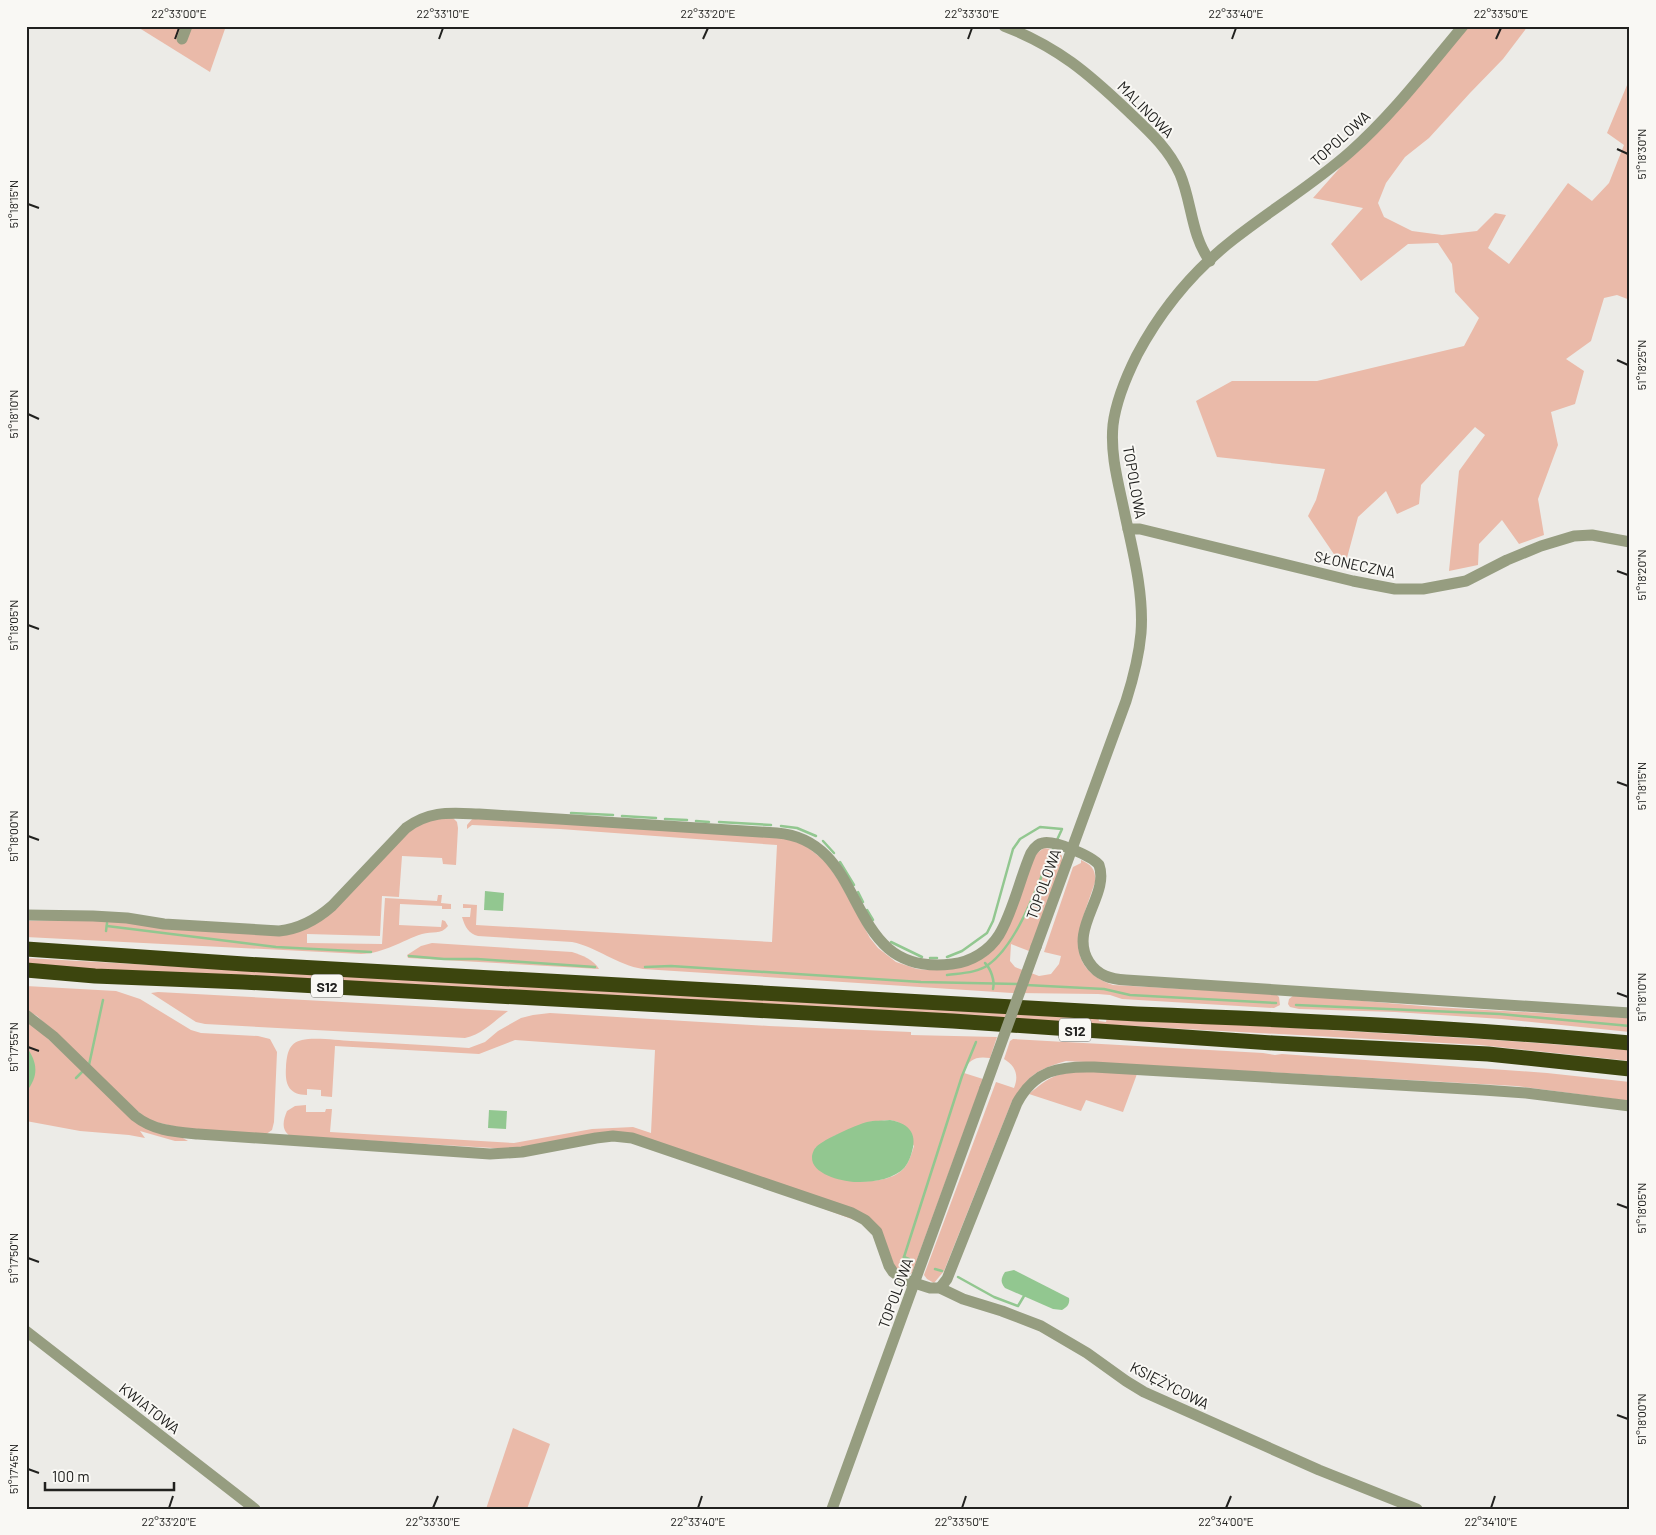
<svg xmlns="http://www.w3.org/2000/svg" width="1656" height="1535" font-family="Barlow,sans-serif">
<rect width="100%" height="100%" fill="#ecebe7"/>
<g fill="#eabaa9" fill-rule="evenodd">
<path d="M136 26H226L210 72Z"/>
<path d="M1466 26H1528L1503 59 1470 93 1429 138 1405 157 1386 183 1378 203 1384 217 1412 231 1442 235 1477 231 1495 213 1506 215 1488 248 1509 264 1568 183 1592 201 1609 183 1624 145 1607 133 1630 78V300L1617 295 1604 298 1591 341 1566 359 1584 371 1575 404 1551 412 1558 445 1538 499 1544 535 1519 544 1502 520 1479 544 1478 565 1449 571 1459 471 1485 435 1475 427 1421 485 1419 504 1397 514 1386 491 1358 517 1344 569 1308 516 1316 500 1325 469 1217 457 1196 401 1232 381H1317L1464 346 1479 318 1455 292 1452 264 1438 243 1408 244 1361 281 1331 244 1363 208 1313 198Z"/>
<path d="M453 818 457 822 458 828 456 865 443 864 442 858 402 856 399 897 382 896 380 936 307 934V943L382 944 385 898 437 901 438 895H442L441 903 451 904V909H442V906L400 904 399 925 441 927 442 920 445 921 448 926C441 935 432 931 422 934 401 941 385 953 361 954L26 937V921L74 920 305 929 411 830 432 819Z"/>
<path d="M473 818 782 836 801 842 826 862 840 883 870 938 878 948 896 962 917 969 928 970 961 967 988 955 1036 854 1044 848 1057 850 1062 856V866L1029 951 1011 944 1010 961 1015 967 1039 976 1051 974 1059 964 1061 956 1044 952 1073 867 1081 863V860C1092 865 1096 870 1095 882 1082 923 1058 965 1113 985L1276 994 1279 997 1280 1005 1274 1008 1122 999 1110 995 1098 994 1012 993 643 969C617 965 597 947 572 942L478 936C469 934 465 927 462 917H470L471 908H463V904L477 905 476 925 772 942 777 845 560 829 472 825 467 829V825Z"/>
<path d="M432 943 572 952C582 955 594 960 599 969L408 958 407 955 421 946Z"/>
<path d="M26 958 1098 1017 1099 1021 1106 1022 1107 1017 1482 1039 1630 1050V1061L1480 1045 96 970 26 965Z"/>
<path d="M26 986 116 991 140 999 191 1030 201 1033 258 1036 270 1039 277 1052 274 1122 272 1130 265 1135 181 1128 147 1120 37 1016 26 1010Z"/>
<path d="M158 992 508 1011C494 1021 483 1034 465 1038L205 1024 196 1022 151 993Z"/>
<path d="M1294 995 1434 1007 1630 1018V1032L1502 1019 1395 1012 1299 1009 1290 1007 1288 1004 1289 999Z"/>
<path d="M550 1013 769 1026 911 1032V1035L997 1037 990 1058C976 1056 968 1059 964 1073L983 1079 912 1273 907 1275 896 1270 881 1230 626 1135 512 1149 290 1136C281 1129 283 1121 287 1111L295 1106 306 1105V1112H325L326 1109H332L330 1132 514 1143 592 1129 633 1127 651 1133 655 1050 515 1040 479 1054 335 1046 332 1097 321 1096V1090L307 1089V1095C287 1095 285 1082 286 1067 287 1055 288 1043 302 1040 313 1037 338 1040 351 1041 390 1043 430 1045 469 1048L485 1042 498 1031 521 1018 533 1015ZM890 1120 898 1122 914 1146C912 1152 910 1159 907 1164 897 1182 867 1182 849 1181L815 1148 834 1136 869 1122Z"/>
<path d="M26 1018 131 1117 181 1137 188 1141H175L140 1131 145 1138 129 1135 80 1131 26 1121Z"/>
<path d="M1013 1039 1263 1053 1275 1055 1282 1054 1547 1073 1630 1082V1101L1516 1086 1066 1061C1035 1070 1030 1075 1012 1101L944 1271 934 1283 927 1279 924 1275 996 1082 1014 1088C1019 1076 1016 1066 1004 1059L1010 1041Z"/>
<path d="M1085 1071 1137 1074 1123 1112 1086 1100 1081 1111 1029 1094C1051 1076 1056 1073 1085 1071Z"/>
<path d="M513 1428 550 1444 527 1509H486Z"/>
</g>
<g fill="#92c790">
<path d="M485 891 504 893 503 911 484 910Z"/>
<path d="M26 1046C38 1063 39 1076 26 1092Z"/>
<path d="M489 1110 507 1111 506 1129 488 1128Z"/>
<path d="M890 1120C911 1124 918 1135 911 1155 909 1161 906 1167 901 1171 887 1181 870 1182 854 1182 841 1181 811 1174 812 1157 812 1154 814 1149 816 1147 826 1138 854 1126 867 1122 874 1120 883 1121 890 1120Z"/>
<path d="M1014 1270 1069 1298C1070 1304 1067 1307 1062 1310L1053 1309 1005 1288C1000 1282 1001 1278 1005 1272Z"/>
</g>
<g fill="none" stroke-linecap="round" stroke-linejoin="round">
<g stroke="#92c790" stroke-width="2.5">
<path d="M571 813 613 815"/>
<path d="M622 816 656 818"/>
<path d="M665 819 687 820"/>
<path d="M696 821 709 822"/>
<path d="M719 822 771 825"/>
<path d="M781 826 797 828 816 836"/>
<path d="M823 841 834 853"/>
<path d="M840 862 854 885"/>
<path d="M858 892 863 902"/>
<path d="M867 910 873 920"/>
<path d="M107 926 276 947 371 952"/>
<path d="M106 931 107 923"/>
<path d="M891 942 922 957"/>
<path d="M409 956 444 959H477L595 967"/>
<path d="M947 957 962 951 987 933 993 921 1013 849 1020 839 1040 827 1062 829 1057 840"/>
<path d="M930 958H937"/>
<path d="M985 963C991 969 995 981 993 989"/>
<path d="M645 967 671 966 921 982 1018 984"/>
<path d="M947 975C961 973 977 973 988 965 1019 943 1038 882 1054 847"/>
<path d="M1026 985 1104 989 1130 995 1276 1003"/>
<path d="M1296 1005 1500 1014 1630 1026"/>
<path d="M89 1065 103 1000"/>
<path d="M76 1078 83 1071"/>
<path d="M904 1257 909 1259"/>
<path d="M902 1268 904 1257 962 1076 976 1042"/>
<path d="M935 1269 942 1271"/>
<path d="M958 1277 994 1297 1018 1306 1024 1296"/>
</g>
<g stroke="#969d80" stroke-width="11">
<path d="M1004 26C1058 47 1088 73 1129 112 1149 131 1169 149 1180 174 1192 202 1191 236 1210 261"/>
<path d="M182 39 187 26"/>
<path d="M1128 529H1140L1353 581 1395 589H1423L1466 581 1507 560 1541 546 1574 536 1592 535 1630 542"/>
<path d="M26 915 93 916 127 918 164 924 279 931C299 929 316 920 332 906L406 828C430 810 451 813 479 814L777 833C873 841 840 978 952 964 971 962 989 951 999 935 1013 912 1020 878 1031 853 1034 848 1037 844 1043 843 1054 840 1092 856 1099 865 1110 895 1068 929 1089 962 1098 976 1111 979 1126 980L1630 1013"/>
<path d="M1036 947 1126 701C1133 679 1139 656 1141 633 1144 594 1133 552 1125 515 1119 485 1110 456 1113 425 1116 400 1126 377 1137 355 1161 310 1194 270 1234 239 1272 209 1314 184 1350 152 1392 115 1427 69 1463 26"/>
<path d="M26 1015 53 1036 135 1116C154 1131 175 1132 198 1134L490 1154 522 1152 596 1138 613 1136 632 1138 852 1213 865 1220 877 1232 889 1266 893 1272 902 1279 930 1288H940L963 1299 1002 1311 1041 1326 1087 1353 1126 1381 1144 1392 1319 1470 1417 1509"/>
<path d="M940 1288 947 1279 1017 1103C1035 1070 1059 1066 1094 1067L1483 1090 1526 1093 1630 1106"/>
<path d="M26 1331 255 1509"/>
<path d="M832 1509 985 1088"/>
</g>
<g stroke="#3c450e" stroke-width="15">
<path d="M26 949 244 964 1137 1014C1302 1020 1466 1028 1630 1043"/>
<path d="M26 970 95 976 243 982 953 1021 1273 1043 1488 1054 1630 1069"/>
</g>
<path stroke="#969d80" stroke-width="11" d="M985 1088 1036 947"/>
</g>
<path fill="none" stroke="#21211f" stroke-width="2" d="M175 39 179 28M439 39 443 28M703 39 708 28M968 39 972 28M1232 39 1236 28M1496 39 1501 28M1617 149 1628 154M28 204 39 208M1617 360 1628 365M28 414 39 419M1617 571 1628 575M28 625 39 629M1617 782 1628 786M28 836 39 840M1617 993 1628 997M28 1047 39 1051M1617 1204 1628 1208M28 1258 39 1262M1617 1415 1628 1419M28 1469 39 1473M169 1508 173 1496M433 1508 438 1496M698 1508 702 1496M962 1508 966 1496M1226 1508 1231 1496M1491 1508 1495 1496"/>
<g text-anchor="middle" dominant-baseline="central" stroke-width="4" stroke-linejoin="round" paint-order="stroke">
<g fill="#f9f8f4" stroke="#62625f" stroke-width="1">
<rect x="311" y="974.5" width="32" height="23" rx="4"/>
<rect x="1059" y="1018.5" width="32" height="23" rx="4"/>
</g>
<g font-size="14" font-weight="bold" fill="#21211f">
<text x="327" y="986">S12</text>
<text x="1075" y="1030">S12</text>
</g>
<g font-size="15" fill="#21211f" stroke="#f9f8f4">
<text transform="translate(1146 109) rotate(45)">MALINOWA</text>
<text transform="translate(1340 138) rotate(-42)">TOPOLOWA</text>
<text transform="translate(1135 482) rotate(80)">TOPOLOWA</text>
<text transform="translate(1355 564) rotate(12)">SŁONECZNA</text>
<text transform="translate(1043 884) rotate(-70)">TOPOLOWA</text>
<text transform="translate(895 1293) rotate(-70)">TOPOLOWA</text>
<text transform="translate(1170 1385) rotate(27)">KSIĘŻYCOWA</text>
<text transform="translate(150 1408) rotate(38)">KWIATOWA</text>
</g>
</g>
<rect width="1656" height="1535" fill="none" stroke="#f9f8f4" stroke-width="55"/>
<path d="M45 1482v8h129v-8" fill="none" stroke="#21211f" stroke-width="2.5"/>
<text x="52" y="1482" font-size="15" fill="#21211f" stroke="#f9f8f4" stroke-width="4" paint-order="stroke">100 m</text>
<rect x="28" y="28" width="1600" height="1480" fill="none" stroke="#21211f" stroke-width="2"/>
<g font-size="12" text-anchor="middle" fill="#21211f">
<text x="179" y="18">22°33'00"E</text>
<text x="443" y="18">22°33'10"E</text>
<text x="708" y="18">22°33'20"E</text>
<text x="972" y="18">22°33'30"E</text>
<text x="1236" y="18">22°33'40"E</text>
<text x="1501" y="18">22°33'50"E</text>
<text transform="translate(1642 154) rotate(-90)" y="4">51°18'30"N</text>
<text transform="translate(14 204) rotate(-90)" y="4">51°18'15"N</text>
<text transform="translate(1642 365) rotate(-90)" y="4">51°18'25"N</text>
<text transform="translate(14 414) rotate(-90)" y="4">51°18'10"N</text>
<text transform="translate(1642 575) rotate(-90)" y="4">51°18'20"N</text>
<text transform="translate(14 625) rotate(-90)" y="4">51°18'05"N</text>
<text transform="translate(1642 786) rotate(-90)" y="4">51°18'15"N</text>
<text transform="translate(14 836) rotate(-90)" y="4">51°18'00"N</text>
<text transform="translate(1642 997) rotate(-90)" y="4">51°18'10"N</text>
<text transform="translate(14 1047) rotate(-90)" y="4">51°17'55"N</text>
<text transform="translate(1642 1208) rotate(-90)" y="4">51°18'05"N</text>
<text transform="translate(14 1258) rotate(-90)" y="4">51°17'50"N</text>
<text transform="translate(1642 1419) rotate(-90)" y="4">51°18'00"N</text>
<text transform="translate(14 1469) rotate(-90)" y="4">51°17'45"N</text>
<text x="169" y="1526">22°33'20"E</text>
<text x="433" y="1526">22°33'30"E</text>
<text x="698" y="1526">22°33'40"E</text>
<text x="962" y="1526">22°33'50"E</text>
<text x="1226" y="1526">22°34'00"E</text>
<text x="1491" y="1526">22°34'10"E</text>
</g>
</svg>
